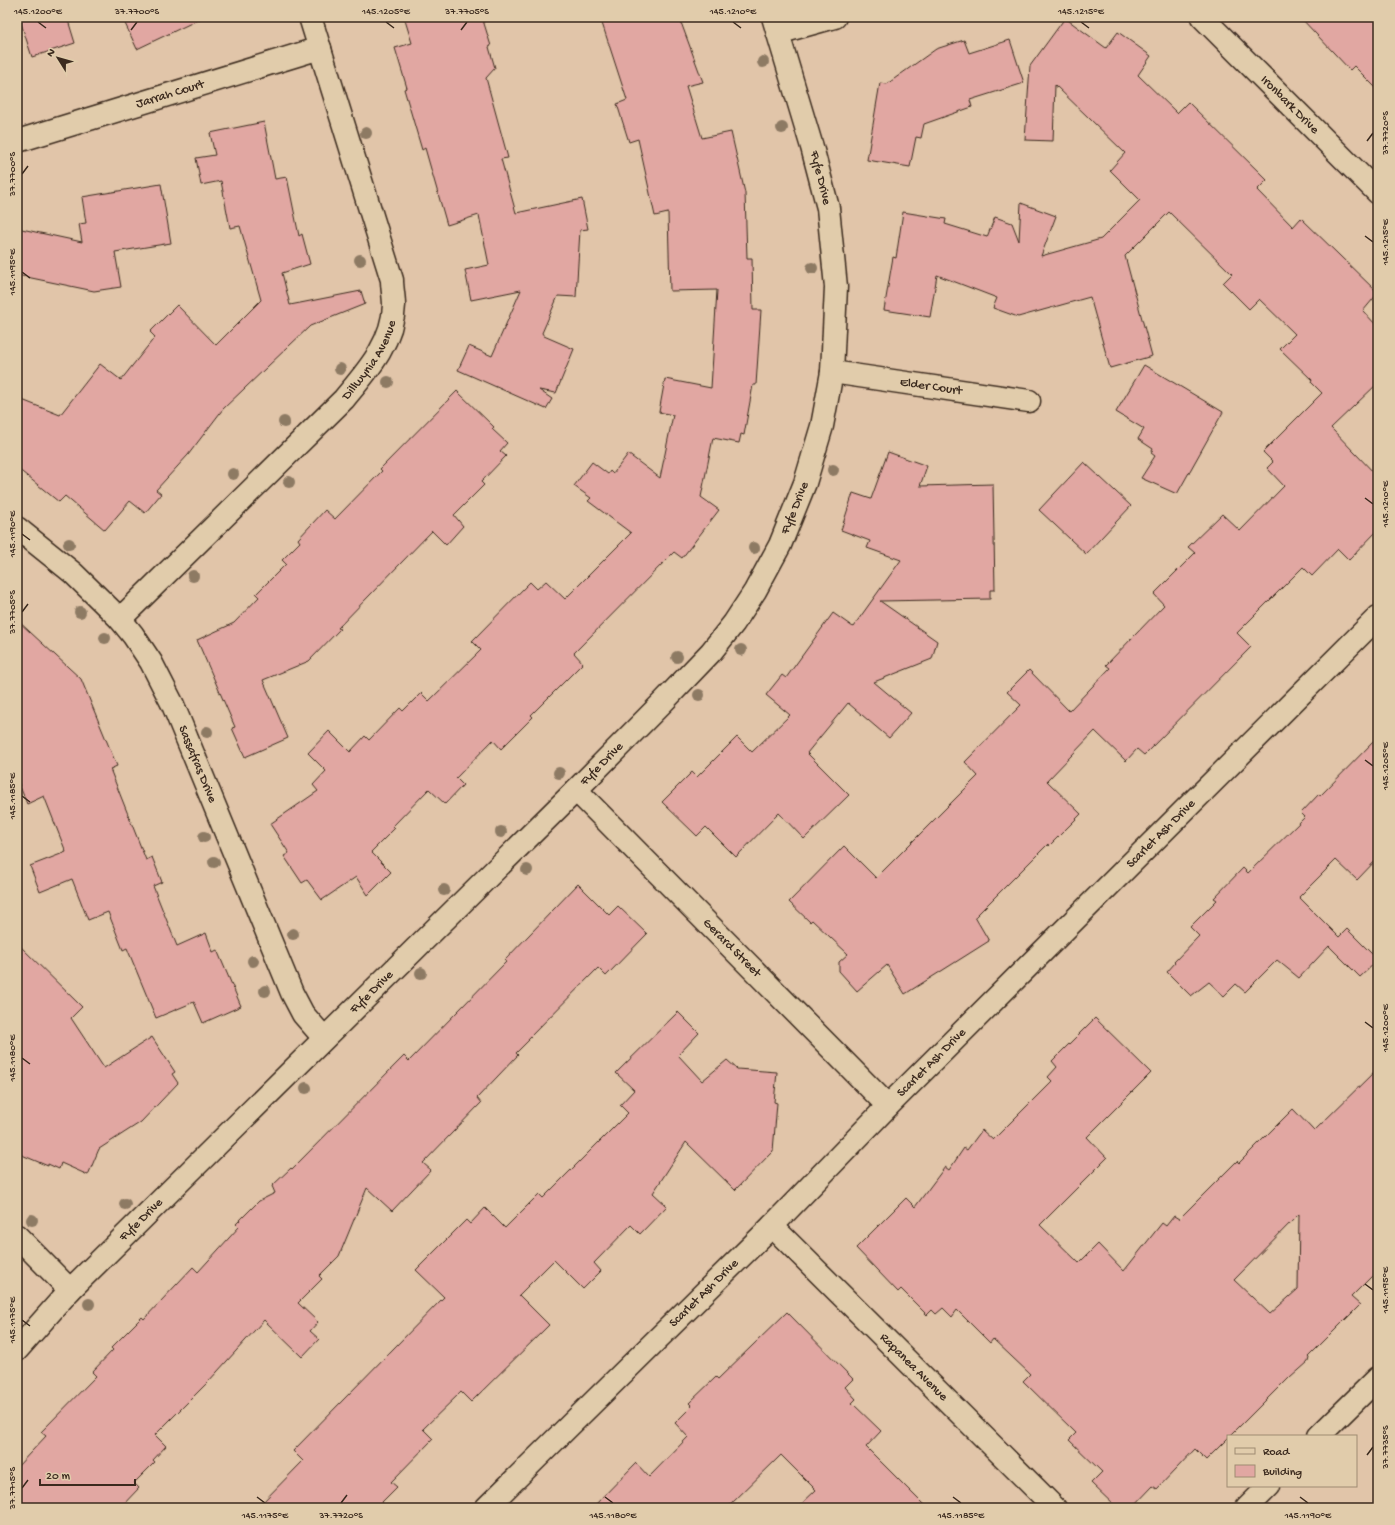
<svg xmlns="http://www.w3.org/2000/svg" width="1395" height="1525" font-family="'Gochi Hand',sans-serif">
<rect width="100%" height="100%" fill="#e1c5a9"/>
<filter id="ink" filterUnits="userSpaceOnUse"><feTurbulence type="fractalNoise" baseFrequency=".025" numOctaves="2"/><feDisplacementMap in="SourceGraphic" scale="8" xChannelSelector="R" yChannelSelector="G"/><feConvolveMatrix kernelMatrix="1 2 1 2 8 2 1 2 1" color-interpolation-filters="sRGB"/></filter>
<g filter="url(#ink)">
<g fill="#e1a7a2" stroke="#3b2a1e" fill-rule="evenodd">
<path d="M19 17H67L75 43 32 57Z"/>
<path d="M122 17H204L137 49Z"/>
<path d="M404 17H482L491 46 489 47 495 68 486 78 508 158 501 159 516 213 582 199 588 229 580 230 576 297 558 296 542 333 544 336 574 349 556 393 539 390 552 399 546 409 458 370 469 346 492 356 521 290 471 300 465 270 489 265 479 215 447 225 425 148 422 150 404 89 407 88 395 48 412 43Z"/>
<path d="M600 17H679L703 82 686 86 702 138 731 132 745 193 747 258H752L753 310H761L756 385H753L744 435 741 434 739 443 713 438 701 497 719 510 682 558 674 552 574 653 583 663 531 715 533 717 501 749 493 740 456 778 463 785 445 804 429 789 393 826 395 828 371 852 391 872 368 895 356 877 322 900 307 880 302 883 284 856 289 853 270 824 318 791 313 785 326 771 308 753 329 731 350 752 365 736 369 740 400 708 403 711 421 693 429 701 481 650 472 641 530 582 537 589 546 581 565 599 631 533 588 501 591 498 574 486 592 462 608 474 610 471 613 474 628 454 660 478 673 415 659 412 665 379 711 388 717 290 670 291 668 213 655 216 638 139 629 142 617 104 627 100Z"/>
<path d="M1300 17H1378V90L1354 66 1350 70Z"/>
<path d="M1065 18 1106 48 1118 32 1151 56 1138 75 1177 113 1188 102 1267 180 1257 190 1293 227 1301 218 1378 293 1363 311 1378 327V383L1331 428 1378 477V530L1349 560 1338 549 1312 576 1303 567 1237 633 1251 647 1144 755 1137 749 1126 761 1095 731 1047 781 1081 814 1049 846 1048 844 975 917 989 941 905 994 887 965 857 991 839 971V962L848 954 812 920 810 922 789 902 844 846 876 878 978 776 965 762 1021 705 1007 692 1029 670 1069 711 1110 668 1106 665 1164 605 1154 594 1195 553 1188 547 1222 514 1240 531 1284 486 1267 468 1273 462 1263 452 1322 393 1311 382 1312 380 1280 349 1295 334 1259 299 1249 309 1223 283 1232 274 1169 212 1125 256 1152 356 1110 368 1090 297 1018 317 993 308 997 298 937 275 930 317 884 310 893 257 896 258 903 212 946 219 945 224 987 237 995 217 1012 223 1019 241 1021 203 1056 216 1041 256 1101 239 1140 200 1110 170 1125 153 1055 85 1053 141 1025 140 1030 66Z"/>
<path d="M964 40 969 53 1010 40 1024 83 970 100 972 107 924 124 921 138 916 137 910 167 867 160 880 83 887 84 936 49Z"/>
<path d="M264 122 275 179 287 177 299 236 302 234 310 264 282 273 290 305 361 291 365 304 310 326 223 409 188 455 156 490 161 494 145 513 130 501 105 530 65 496 59 502 17 468V398L60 415 100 364 121 380 155 337 150 332 177 305 216 345 261 300 240 226 230 228 221 181 201 185 196 158 215 155 210 133Z"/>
<path d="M161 184 171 243 115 252 121 287 94 291 17 275V228L82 242 79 224 86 223 82 197Z"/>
<path d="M1144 365 1223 412 1177 494 1141 478 1155 456 1151 453 1153 449 1138 439 1144 429 1116 412Z"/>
<path d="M457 391 494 427 492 429 507 443 500 451 506 456 481 482 484 485 454 515 463 526 446 545 432 531 338 628 340 629 309 661 263 680 288 738 245 757 232 728 235 727 197 640 234 623 259 597 256 594 286 564 282 560 300 542 298 539 325 510 335 519 382 471 380 469Z"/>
<path d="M888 452 927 466 920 486 993 484 995 590H990V599L880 601 937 641 932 659 874 682 911 713 889 738 848 703 807 753 849 795 804 839 779 813 736 857 706 827 697 836 662 802 692 772 697 777 737 737 752 752 790 715 766 695 782 675 786 678 833 613 853 627 901 560 867 548 870 541 841 530 853 493 871 499Z"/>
<path d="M1084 462 1131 506 1086 554 1039 510Z"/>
<path d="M17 620 81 679 117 766 110 769 146 860 152 857 162 882 153 886 177 946 206 933 213 952 217 950 241 1006 203 1023 194 1002 156 1018 127 948 123 950 108 912 88 920 72 879 40 892 30 866 66 852 44 796 27 804 17 779Z"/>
<path d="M1378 737V858L1357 880 1336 860 1299 897 1339 937 1347 929 1378 960 1360 977 1329 946 1299 978 1277 960 1245 992 1236 984 1224 996 1209 982 1191 996 1167 972 1175 963 1174 962 1199 936 1190 927 1217 900 1214 898 1243 868 1248 873 1305 817 1301 813 1319 794 1320 796Z"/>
<path d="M578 884 609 915 618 906 647 934 606 976 598 968 528 1039 529 1040 516 1053 518 1055 477 1098 481 1103 423 1163 431 1170 392 1211 367 1188 339 1256 319 1276 322 1279 298 1303 318 1322 310 1331 319 1339 302 1357 264 1320 208 1382 155 1435 166 1446 153 1460 155 1462 134 1483 139 1488 120 1508H17V1467L46 1436 41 1432 96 1376 92 1372 113 1350 111 1348 142 1317 144 1319 193 1267 198 1272 239 1227 236 1224 259 1201 275 1193 272 1186 291 1168 292 1169 404 1056 409 1061 506 962 505 960Z"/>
<path d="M17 943 82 1007 71 1018 104 1068 152 1037 175 1072 172 1074 178 1083 141 1122 99 1149 88 1175 61 1163 59 1169 48 1164V1166L17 1153Z"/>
<path d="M678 1012 699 1033 678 1055 702 1081 727 1060 737 1069 777 1072 774 1102 777 1103 773 1151 735 1190 686 1142 653 1193 667 1206 640 1234 631 1225 594 1263 601 1271 583 1289 554 1260 519 1295 549 1325 471 1402 461 1392 423 1429 433 1439 391 1482 397 1487 376 1508H257L303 1461 293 1451 444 1297 416 1270 466 1220 470 1224 485 1208 505 1228 539 1194 543 1198 628 1113 620 1105 634 1090 616 1073Z"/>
<path d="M1095 1018 1151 1073 1087 1137 1107 1158 1040 1225 1079 1263 1098 1244 1124 1271 1162 1223 1166 1226 1174 1216 1179 1219 1237 1161 1239 1163 1293 1109 1314 1131 1378 1068V1270L1351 1297 1360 1305 1308 1357 1309 1358 1308 1362 1290 1378 1289 1377 1206 1460 1195 1449 1157 1489 1153 1486 1132 1508H1117L1091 1483 1102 1472 1069 1440 1076 1433 1023 1381 1030 1374 993 1339 990 1343 957 1310 952 1317 943 1308 936 1314 932 1310 927 1315 901 1289 898 1292 856 1248 906 1198 915 1207 945 1167 949 1170 964 1148 967 1150 982 1130 993 1140 1052 1081 1048 1077 1057 1067 1052 1061ZM1299 1214 1298 1289 1270 1314 1234 1280Z"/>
<path d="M787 1312 853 1379 845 1387 856 1399 852 1403 881 1431 866 1447 927 1508H797L816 1490 781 1455 727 1508H592L636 1463 649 1477 688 1437 675 1423 692 1406 689 1403 716 1377 718 1379Z"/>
</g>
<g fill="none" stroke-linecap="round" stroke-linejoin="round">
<g stroke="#3b2a1e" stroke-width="25">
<g id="minor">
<path id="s1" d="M1202 17 1378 193"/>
<path d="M778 33 835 17"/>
<path id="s2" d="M21 140 320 48"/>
<path id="s3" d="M832 372 1029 401"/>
<path id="s4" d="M17 528 73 573 120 619 133 635 151 662 173 705 292 993 303 1014 324 1038"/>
<path id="s5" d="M120 619 344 399C367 371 393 343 394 305 394 297 392 288 392 280L310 17"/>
<path id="s6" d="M576 790 888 1106"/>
<path id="s7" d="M772 1226 1055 1508"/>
<path d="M17 1236 70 1290"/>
<path id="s8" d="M17 1350 70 1290 576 790 663 702 711 652 734 623 755 591 780 545 805 483 822 426 832 372 836 287 828 208 812 147 773 17"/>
<path d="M1319 1436 1378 1378"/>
<path id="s9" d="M486 1508 772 1226 888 1106 1378 617"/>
<path d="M1247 1508 1269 1486"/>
</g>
</g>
<use href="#minor" stroke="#e1ccab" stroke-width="22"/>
</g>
<g fill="#8d7a64">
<circle cx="763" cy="62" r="6"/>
<circle cx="782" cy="128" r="6"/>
<circle cx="366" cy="133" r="6"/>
<circle cx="360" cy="260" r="6"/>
<circle cx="812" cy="268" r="6"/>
<circle cx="340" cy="369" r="6"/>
<circle cx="388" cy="382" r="6"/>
<circle cx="284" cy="422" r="6"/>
<circle cx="833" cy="470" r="6"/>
<circle cx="233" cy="474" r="6"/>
<circle cx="289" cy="482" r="6"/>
<circle cx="69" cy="544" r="6"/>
<circle cx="754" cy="548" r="6"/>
<circle cx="193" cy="576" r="6"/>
<circle cx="80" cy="612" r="6"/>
<circle cx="105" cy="638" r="6"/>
<circle cx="741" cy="650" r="6"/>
<circle cx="677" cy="657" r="6"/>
<circle cx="699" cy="695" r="6"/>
<circle cx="207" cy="732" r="6"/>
<circle cx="559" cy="773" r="6"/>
<circle cx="501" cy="832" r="6"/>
<circle cx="204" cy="837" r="6"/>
<circle cx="214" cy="862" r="6"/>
<circle cx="527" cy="870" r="6"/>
<circle cx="444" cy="890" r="6"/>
<circle cx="293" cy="934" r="6"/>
<circle cx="253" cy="961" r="6"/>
<circle cx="421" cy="973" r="6"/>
<circle cx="265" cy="991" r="6"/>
<circle cx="306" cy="1088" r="6"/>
<circle cx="125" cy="1204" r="6"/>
<circle cx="32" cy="1220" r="6"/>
<circle cx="89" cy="1304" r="6"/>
</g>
</g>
<path fill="none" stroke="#3b2a1e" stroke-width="1.5" d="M38 22 46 28M386 22 394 28M733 22 741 28M1081 22 1089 28M131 30 137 22M461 30 467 22M1367 141 1373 133M22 174 28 166M1365 236 1373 242M22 272 30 278M1365 498 1373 504M22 534 30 540M22 612 28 604M1365 760 1373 766M22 796 30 802M1365 1022 1373 1028M22 1058 30 1064M1365 1284 1373 1290M22 1320 30 1326M1367 1455 1373 1447M22 1488 28 1480M257 1497 265 1503M605 1497 613 1503M953 1497 961 1503M1300 1497 1308 1503M341 1503 347 1495"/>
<g text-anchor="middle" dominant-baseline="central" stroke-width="4" stroke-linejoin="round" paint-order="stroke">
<g font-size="13" fill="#3b2a1e" stroke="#e1ccab">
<text stroke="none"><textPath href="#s2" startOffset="156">Jarrah Court</textPath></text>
<text stroke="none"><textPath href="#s1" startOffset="124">Ironbark Drive</textPath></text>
<text transform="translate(820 178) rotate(76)">Fyfe Drive</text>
<text stroke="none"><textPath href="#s5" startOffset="361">Dillwynia Avenue</textPath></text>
<text stroke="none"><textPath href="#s3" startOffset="100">Elder Court</textPath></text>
<text stroke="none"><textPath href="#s8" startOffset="1152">Fyfe Drive</textPath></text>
<text stroke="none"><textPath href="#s8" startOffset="828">Fyfe Drive</textPath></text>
<text stroke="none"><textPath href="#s4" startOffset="303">Sassafras Drive</textPath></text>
<text stroke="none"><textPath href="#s9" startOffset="954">Scarlet Ash Drive</textPath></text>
<text stroke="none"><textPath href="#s6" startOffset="222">Gerard Street</textPath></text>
<text stroke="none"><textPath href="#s8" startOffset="504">Fyfe Drive</textPath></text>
<text stroke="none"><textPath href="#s9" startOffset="630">Scarlet Ash Drive</textPath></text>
<text stroke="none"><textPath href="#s8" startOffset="180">Fyfe Drive</textPath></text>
<text stroke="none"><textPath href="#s9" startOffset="306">Scarlet Ash Drive</textPath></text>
<text stroke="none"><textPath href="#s7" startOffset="200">Rapanea Avenue</textPath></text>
</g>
</g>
<rect width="1395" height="1525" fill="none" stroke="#e1ccab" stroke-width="44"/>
<rect x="1227" y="1435" width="130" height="52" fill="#e1ccab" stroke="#9f8b73"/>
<rect x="1235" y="1448" width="20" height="6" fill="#e1ccab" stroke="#9f8b73"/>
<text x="1263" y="1455" font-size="12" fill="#3b2a1e">Road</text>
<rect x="1235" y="1465" width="20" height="12" fill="#e1a7a2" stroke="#9f8b73"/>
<text x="1263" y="1475" font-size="12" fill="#3b2a1e">Building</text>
<g transform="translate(58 58) rotate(307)" stroke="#e1ccab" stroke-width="3" paint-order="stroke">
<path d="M0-3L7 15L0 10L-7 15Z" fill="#3b2a1e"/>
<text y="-6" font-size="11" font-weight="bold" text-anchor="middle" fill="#3b2a1e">N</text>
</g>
<path d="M40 1479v6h95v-6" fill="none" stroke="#3b2a1e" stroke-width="2"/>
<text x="46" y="1479" font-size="12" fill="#3b2a1e" stroke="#e1ccab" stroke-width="3" paint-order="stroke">20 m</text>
<rect x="22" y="22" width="1351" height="1481" fill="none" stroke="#3b2a1e" stroke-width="1.5"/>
<g font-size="10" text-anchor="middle" fill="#3b2a1e">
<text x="38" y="14">145.1200°E</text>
<text x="137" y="14">37.7700°S</text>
<text x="386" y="14">145.1205°E</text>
<text x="467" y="14">37.7705°S</text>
<text x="733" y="14">145.1210°E</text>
<text x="1081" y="14">145.1215°E</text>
<text transform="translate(1384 133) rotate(-90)" y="4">37.7720°S</text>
<text transform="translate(11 174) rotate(-90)" y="4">37.7700°S</text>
<text transform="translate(1384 242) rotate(-90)" y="4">145.1215°E</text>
<text transform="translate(11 272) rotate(-90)" y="4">145.1195°E</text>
<text transform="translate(1384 504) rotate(-90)" y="4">145.1210°E</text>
<text transform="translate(11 534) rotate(-90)" y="4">145.1190°E</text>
<text transform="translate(11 612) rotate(-90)" y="4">37.7705°S</text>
<text transform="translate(1384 766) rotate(-90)" y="4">145.1205°E</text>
<text transform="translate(11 796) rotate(-90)" y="4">145.1185°E</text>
<text transform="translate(1384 1028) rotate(-90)" y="4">145.1200°E</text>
<text transform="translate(11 1058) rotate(-90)" y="4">145.1180°E</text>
<text transform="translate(1384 1290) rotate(-90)" y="4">145.1195°E</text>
<text transform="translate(11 1320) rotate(-90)" y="4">145.1175°E</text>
<text transform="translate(1384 1447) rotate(-90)" y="4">37.7735°S</text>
<text transform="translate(11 1488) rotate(-90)" y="4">37.7715°S</text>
<text x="265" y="1518">145.1175°E</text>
<text x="341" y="1518">37.7720°S</text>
<text x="613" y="1518">145.1180°E</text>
<text x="961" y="1518">145.1185°E</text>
<text x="1308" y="1518">145.1190°E</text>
</g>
</svg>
